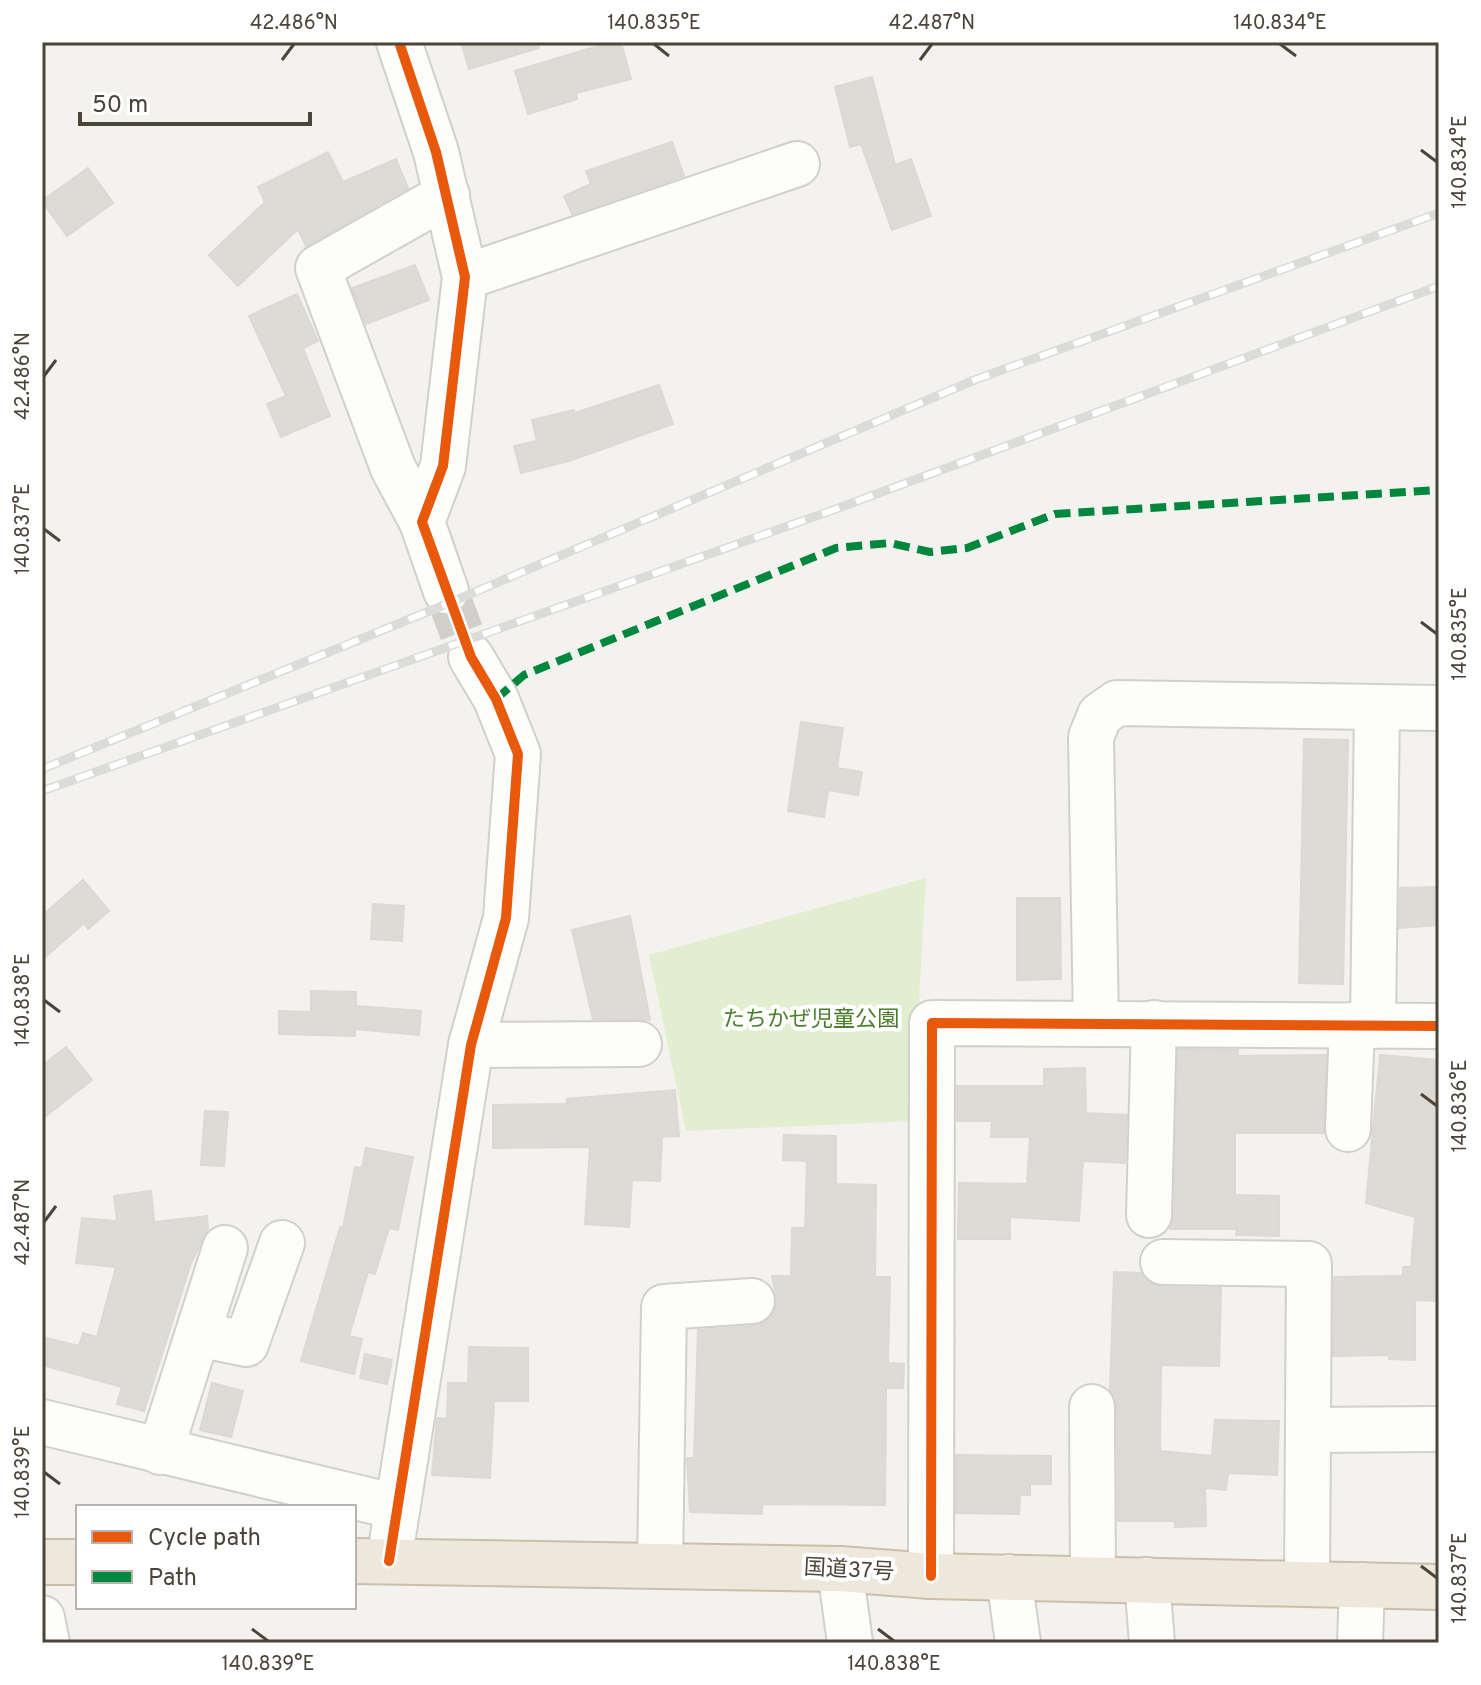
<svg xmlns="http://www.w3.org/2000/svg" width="1481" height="1685" font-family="Overpass,'Noto Sans JP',sans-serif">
<rect width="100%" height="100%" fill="#f4f2ee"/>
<path fill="#e1eecf" d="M926 878 912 1121 686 1131 649 955Z"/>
<g fill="#dedbd6" stroke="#dcd9d4" stroke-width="2">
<path d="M461 42H538L539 48 469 69Z"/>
<path d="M611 42H621L631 79 576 93 577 99 528 114 515 71Z"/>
<path d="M872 77 895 165 911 159 931 216 892 230 861 144 850 147 835 87Z"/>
<path d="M672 142 684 176 572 214 564 196 591 184 586 171Z"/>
<path d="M328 152 343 182 396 159 408 188 306 246 298 229 238 286 209 255 265 202 258 187Z"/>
<path d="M88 168 113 203 67 236 42 201Z"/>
<path d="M415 265 429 300 366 324 352 288Z"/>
<path d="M297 294 318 341 303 348 330 416 281 437 267 404 286 396 249 316Z"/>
<path d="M659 385 673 424 569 461 521 473 514 446 537 441 532 420 574 410 575 413Z"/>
<path d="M801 722 843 728 837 768 862 772 858 795 828 790 824 817 788 811Z"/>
<path d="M1304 739 1348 740 1343 984 1299 983Z"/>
<path d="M83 880 109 911 88 929 84 923 42 960V916Z"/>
<path d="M1439 887V925L1399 928 1400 888Z"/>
<path d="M1017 898H1060L1061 979 1017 980Z"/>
<path d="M373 904 404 906 402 941 371 939Z"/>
<path d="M630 916 650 1020 593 1019 572 930Z"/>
<path d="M311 991 356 992V1006L421 1011 419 1035 355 1029V1036L279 1034V1011L311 1012Z"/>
<path d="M66 1047 92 1080 42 1119V1066Z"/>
<path d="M1178 1049 1238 1050V1056L1326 1055 1324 1133H1235V1195L1279 1196V1236L1236 1235 1237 1229H1170L1174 1216Z"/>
<path d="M1380 1055 1439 1060V1301L1415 1300V1360L1389 1359V1355L1333 1356 1334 1277 1403 1276V1267H1411L1415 1217 1366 1203Z"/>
<path d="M1085 1068 1086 1113 1127 1115 1125 1163 1083 1161 1079 1221 1010 1217V1239H958L959 1183 1027 1184 1030 1137H991L992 1121H957V1086H1044V1069Z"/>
<path d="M675 1090 679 1136 662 1137 660 1181 632 1180 629 1227 585 1224 590 1147 493 1148V1105L567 1104V1099Z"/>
<path d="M205 1111 228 1112 224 1166 201 1165Z"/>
<path d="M784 1135 836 1136V1184L876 1185 875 1277H890L888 1363 904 1364 903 1388H886L885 1505 762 1504V1514L690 1512 687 1458H694L698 1330 754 1326 767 1321 774 1313 777 1300 772 1276H791L792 1228H805L807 1161 783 1160Z"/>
<path d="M366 1148 413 1157 398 1230 389 1228 375 1274 368 1272 349 1336 362 1339 354 1374 301 1361 340 1227 343 1228 355 1167 362 1168Z"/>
<path d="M151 1191 154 1222 207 1216 208 1229 191 1263 144 1411 117 1404 122 1387 42 1365V1337L79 1346 83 1333 97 1337 116 1267 76 1263 82 1218 117 1221 114 1196Z"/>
<path d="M1114 1272 1141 1273 1150 1283 1163 1287 1221 1288 1219 1366 1161 1365 1160 1451 1212 1456 1215 1420 1279 1421 1277 1475 1228 1473 1226 1490 1205 1488 1206 1526 1175 1527V1521H1118L1117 1407 1110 1390Z"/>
<path d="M469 1347 528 1348V1401H494L490 1478 432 1475 437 1418 447 1419 448 1383H468Z"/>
<path d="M365 1354 392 1360 387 1384 360 1378Z"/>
<path d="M212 1383 243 1391 231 1437 200 1430Z"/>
<path d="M956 1455 1051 1456V1484H1030V1495H1020L1019 1514 956 1513Z"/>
</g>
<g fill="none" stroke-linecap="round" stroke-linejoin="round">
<path stroke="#d2cfca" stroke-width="44" stroke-dasharray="44 22" stroke-linecap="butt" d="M446 591 471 657"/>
<g stroke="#d2d0cb" stroke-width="48">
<g id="minor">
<path d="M399 42 436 152 465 277 443 466 422 522 446 591"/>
<path d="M465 277 797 164"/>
<path d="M422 522 393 468 318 268 447 195"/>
<path d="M1096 1023 1091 737 1100 715 1117 703 1439 708"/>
<path d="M1373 1026 1377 707"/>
<path d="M471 1045 639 1044"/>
<path d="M1348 1129 1352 1025"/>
<path d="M1149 1215 1154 1023"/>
<path d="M1163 1262 1309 1264 1307 1583"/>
<path d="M198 1334 246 1344 282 1243"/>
<path d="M1092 1407 1093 1579"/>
<path d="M42 1422 397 1507"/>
<path d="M1308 1430 1439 1429"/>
<path d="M160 1452 225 1248"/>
<path d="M389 1561 471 1045 506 918 518 754 496 699 471 657"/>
<path d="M660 1566 664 1307 752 1301"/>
<path d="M840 1569 850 1643"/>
<path d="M931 1576 932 1023 1439 1026"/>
<path d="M1009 1577 1018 1643"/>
<path d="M1147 1580 1152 1643"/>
<path d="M42 1618 47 1643"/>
<path d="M1360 1643 1362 1585"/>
</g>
</g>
<g stroke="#ccbfa9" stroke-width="48">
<g id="highway">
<path d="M354 1561 840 1569 931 1576 1439 1587"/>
<path d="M42 1562H78"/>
</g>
</g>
<use href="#minor" stroke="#fdfdfc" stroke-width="44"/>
<use href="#highway" stroke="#ede8db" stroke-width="44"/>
<g stroke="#dbdbda" stroke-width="9">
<g id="rail">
<path d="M42 769 449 603 977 379 1439 213"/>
<path d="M42 791 833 510 1439 286"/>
</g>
</g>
<use href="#rail" stroke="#fff" stroke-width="6" stroke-dasharray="18" stroke-linecap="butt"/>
<path stroke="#00873e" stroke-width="8" stroke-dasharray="16 8" stroke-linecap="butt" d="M496 699 524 675 836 548 890 543 930 552 967 548 1055 514 1439 490"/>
<g stroke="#fff" stroke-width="15">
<g id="cycleway">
<path d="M389 1561 471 1045 506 918 518 754 496 699 471 657 422 522 443 466 465 277 436 152 399 42"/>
<path d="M931 1576 932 1023 1439 1026"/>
</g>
</g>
<use href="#cycleway" stroke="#e8590c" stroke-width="10"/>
</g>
<path fill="none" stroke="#4b4439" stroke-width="3" d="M654 44 669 56M1280 44 1296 56M282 60 294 44M920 60 932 44M1421 150 1437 162M44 376 56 360M44 529 60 541M1421 622 1437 634M44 1000 60 1012M1421 1094 1437 1106M44 1222 56 1206M44 1472 60 1484M1421 1566 1437 1578M252 1629 268 1641M878 1629 894 1641"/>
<g text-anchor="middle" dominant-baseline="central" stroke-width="8" stroke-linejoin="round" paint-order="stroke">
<g font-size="22" fill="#4a7f2a" stroke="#fff">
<text x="811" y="1020">たちかぜ児童公園</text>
</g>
<g font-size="22" fill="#4b4439" stroke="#fff">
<text transform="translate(849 1571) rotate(3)">国道37号</text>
</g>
</g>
<rect width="1481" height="1685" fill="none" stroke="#ffffff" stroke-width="88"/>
<rect x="76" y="1505" width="280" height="104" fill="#ffffff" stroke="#b7b4b0" stroke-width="2"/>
<rect x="92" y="1531" width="40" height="12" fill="#e8590c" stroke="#b7b4b0" stroke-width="2"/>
<text x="148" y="1545" font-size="24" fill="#4b4439">Cycle path</text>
<rect x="92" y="1571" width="40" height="12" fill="#00873e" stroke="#b7b4b0" stroke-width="2"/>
<text x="148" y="1585" font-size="24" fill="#4b4439">Path</text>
<path d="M80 112v12h230v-12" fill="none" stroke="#4b4439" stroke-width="4"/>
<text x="92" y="112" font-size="24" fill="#4b4439" stroke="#ffffff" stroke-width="6" paint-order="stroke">50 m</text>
<rect x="44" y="44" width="1393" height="1597" fill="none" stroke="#4b4439" stroke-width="3"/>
<g font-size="20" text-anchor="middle" fill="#4b4439">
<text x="294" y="29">42.486°N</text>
<text x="654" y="29">140.835°E</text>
<text x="932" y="29">42.487°N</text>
<text x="1280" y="29">140.834°E</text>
<text transform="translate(1459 162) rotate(-90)" y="7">140.834°E</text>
<text transform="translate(22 376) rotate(-90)" y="7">42.486°N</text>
<text transform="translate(22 529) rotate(-90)" y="7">140.837°E</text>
<text transform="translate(1459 634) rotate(-90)" y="7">140.835°E</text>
<text transform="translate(22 1000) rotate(-90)" y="7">140.838°E</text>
<text transform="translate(1459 1106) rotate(-90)" y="7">140.836°E</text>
<text transform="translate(22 1222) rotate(-90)" y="7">42.487°N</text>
<text transform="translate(22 1472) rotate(-90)" y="7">140.839°E</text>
<text transform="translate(1459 1578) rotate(-90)" y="7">140.837°E</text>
<text x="268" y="1670">140.839°E</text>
<text x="894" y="1670">140.838°E</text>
</g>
</svg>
